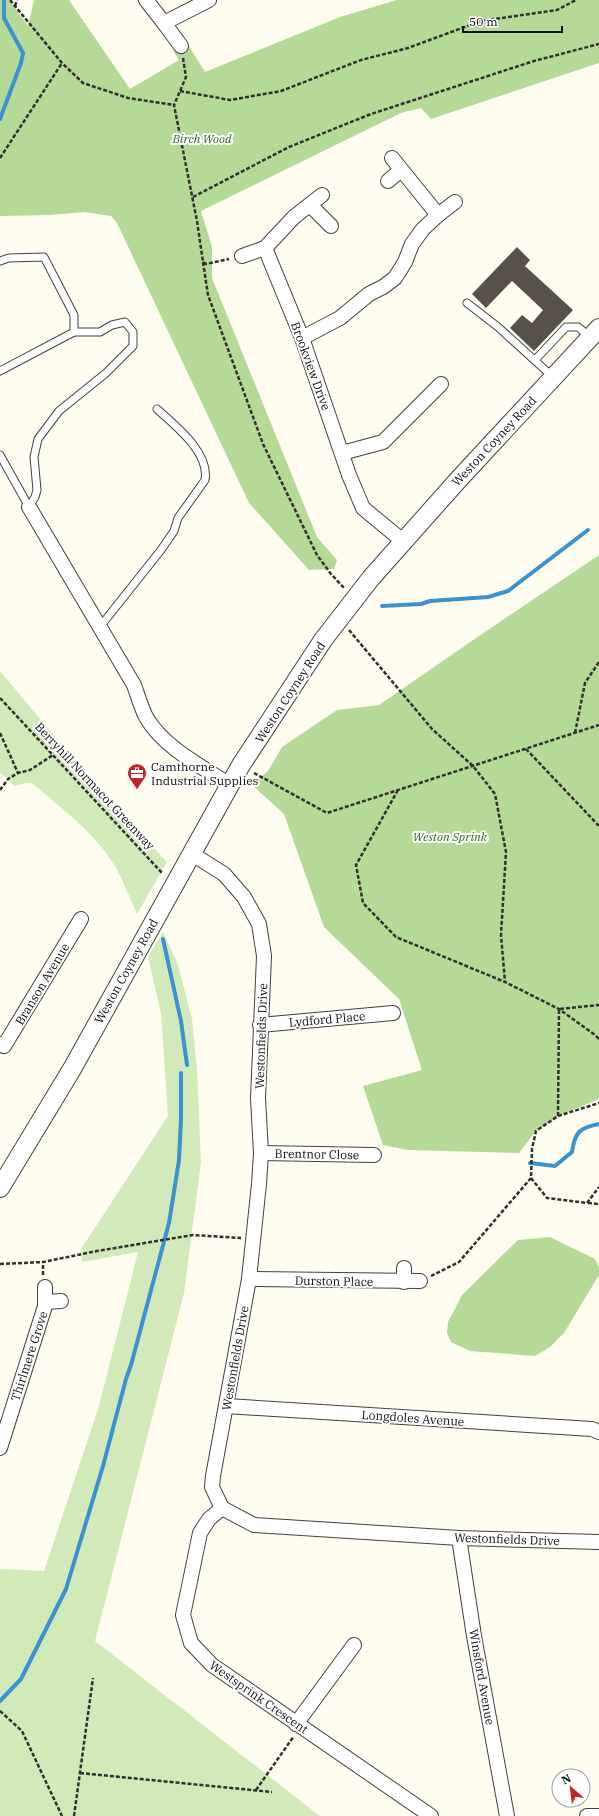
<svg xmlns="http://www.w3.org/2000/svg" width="599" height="1816" font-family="'IBM Plex Serif',serif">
<rect width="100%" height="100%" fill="#fffcf0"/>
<g fill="#d2eab9">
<path d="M0 671 105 796 167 862 137 914C130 898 123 881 115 866 95 833 61 808 32 783H25L14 786 8 779 0 773Z"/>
<path d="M163 932 177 962 192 1019 197 1070 201 1162 184 1293 95 1641 320 1816H0V1569L44 1571 99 1406 138 1252 82 1262 81 1249 168 1116 161 1013 148 957Z"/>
</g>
<g fill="#b5da98">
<path d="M0 0H9L28 26 34 0H69L130 89 179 60 173 51 187 43 205 72 340 17 397 0H599V63L431 119 421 108 401 113 201 211 212 247V278L317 537 337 560 334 569 309 570 249 503 117 223 111 216 84 212 50 215 0 216Z"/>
<path d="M599 555V1099L558 1116 536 1131 519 1153 408 1150 383 1145 363 1086 422 1070 399 999 324 927 284 814 252 785 268 771 282 747 337 710 379 705 479 636Z"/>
<path d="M550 1237 595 1259 599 1267V1275L564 1333 550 1347 535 1356 470 1351 451 1342 447 1333 448 1322 462 1295 518 1240Z"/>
</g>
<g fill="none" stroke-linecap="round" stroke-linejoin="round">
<g stroke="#3b92ce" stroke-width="4">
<path d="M0 119 21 63 23 53 4 18V0"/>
<path d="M382 606 421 604 430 601 488 597 508 591 588 530"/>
<path d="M163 939 181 1021 187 1065"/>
<path d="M530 1163 555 1166 572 1152C575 1132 579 1128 599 1124"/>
<path d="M0 1701 21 1679 66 1589 103 1466 126 1379 131 1365 169 1223 179 1160 181 1119V1073"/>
</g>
</g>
<path fill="#57504b" d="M517 247 530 260 525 266 573 310 534 351 510 328 522 315 532 323 543 310 512 281 486 308 472 294Z"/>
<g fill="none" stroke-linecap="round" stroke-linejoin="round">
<g stroke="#414141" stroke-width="9">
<g id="service">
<path d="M0 261 9 258 44 257 74 315V332L0 371"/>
<path d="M467 303 498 327 553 377"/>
<path d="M535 360 566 327H578L590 337"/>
<path d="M0 455 29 507 35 497 37 490 34 457 38 439 59 411 106 373 133 346V332L125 322 112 325 100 332H74"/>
<path d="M99 628 161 550 174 531 178 518 205 480C210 452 175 426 157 409"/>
</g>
</g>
<g stroke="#414141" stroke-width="16">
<g id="minor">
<path d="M146 0 164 23 209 0"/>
<path d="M164 23 181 46"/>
<path d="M388 181 401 170"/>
<path d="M322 195 294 217 265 248 302 338 349 475 363 508 404 542"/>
<path d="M310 205 331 226"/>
<path d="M438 215 455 202"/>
<path d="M242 256 265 248"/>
<path d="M302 338 340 318 369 294 383 287 395 278 405 262 412 244 423 229 438 215 392 158"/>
<path d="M342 453 383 442 441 384"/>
<path d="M29 507 134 685C138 696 141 707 146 717 164 748 201 766 230 785"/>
<path d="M192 854 224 874 244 897 259 924 264 956 258 1098 261 1153 259 1184 249 1279 213 1476 212 1487 222 1508 254 1525 459 1538 599 1542"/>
<path d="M260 1025 393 1013"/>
<path d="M0 1044 4 1046 81 919"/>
<path d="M261 1153 374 1155"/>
<path d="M249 1279 420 1281"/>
<path d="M404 1282V1268"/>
<path d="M45 1302 61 1301"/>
<path d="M226 1406 592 1429 599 1432"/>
<path d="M0 1448 45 1306V1287"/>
<path d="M222 1508 209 1519 200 1533 183 1615 191 1643 212 1665 431 1816"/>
<path d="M459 1538 474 1636 507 1816"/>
<path d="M296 1724 354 1645"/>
<path d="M587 1816H599"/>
</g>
</g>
<g stroke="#414141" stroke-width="20">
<path id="tertiary" d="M0 1188 72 1069 241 765 323 640 371 578 459 479 599 328"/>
</g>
<g stroke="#303030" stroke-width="2.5" stroke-dasharray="4 2" stroke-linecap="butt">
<path d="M10 0 62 63 83 83 128 98 174 105"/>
<path d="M15 6 17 0"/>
<path d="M183 58 186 77 174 105 197 221 203 262 206 264 229 259"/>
<path d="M180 91 230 100 281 91 361 60 408 48 481 21 557 10 576 0"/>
<path d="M0 158 62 63"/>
<path d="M193 197 289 147 371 114 534 61 599 44"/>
<path d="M203 262 208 295 263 444 317 555 331 574 345 589"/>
<path d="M349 630 432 729 473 766 495 794 506 852 501 935 505 982"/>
<path d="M0 698 163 874"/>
<path d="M0 733 18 773"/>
<path d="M575 733 585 683 599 662"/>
<path d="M526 749 599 826"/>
<path d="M254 773 327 813 599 725"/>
<path d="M0 790 8 779 18 773 30 770 53 755"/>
<path d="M398 790 356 865 363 903 396 937 505 982 559 1009 595 1035 599 1039"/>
<path d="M558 1116 559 1009 599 1005"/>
<path d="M531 1178 547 1198 587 1203 599 1187"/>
<path d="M588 1203 599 1204"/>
<path d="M0 1264 43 1262 97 1251 193 1235 241 1238"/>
<path d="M43 1275V1262"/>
<path d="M431 1276 459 1262 531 1178 532 1149 536 1131 558 1116 599 1103"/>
<path d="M0 1711 22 1731 62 1816"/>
<path d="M80 1773 272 1792"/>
<path d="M256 1790 294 1736"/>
<path d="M74 1816 93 1678"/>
</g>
<use href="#service" stroke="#fff" stroke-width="7"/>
<use href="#minor" stroke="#fff" stroke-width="14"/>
<use href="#tertiary" stroke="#fff" stroke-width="18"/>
</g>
<defs>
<g id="office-pin" transform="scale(1)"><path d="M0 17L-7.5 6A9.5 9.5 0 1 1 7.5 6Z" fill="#bf262b" stroke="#fff"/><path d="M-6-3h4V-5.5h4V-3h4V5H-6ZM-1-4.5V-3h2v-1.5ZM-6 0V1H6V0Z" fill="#fff"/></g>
</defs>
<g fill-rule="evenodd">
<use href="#office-pin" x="137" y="773"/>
</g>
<g text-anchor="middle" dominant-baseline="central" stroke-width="4" stroke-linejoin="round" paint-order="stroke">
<g font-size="12" font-style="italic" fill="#2c671e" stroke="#fff">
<text x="202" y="138">Birch Wood</text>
<text x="450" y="836">Weston Sprink</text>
</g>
<g font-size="12" fill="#0e0e0e" stroke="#fff">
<text transform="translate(311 366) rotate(70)">Brookview Drive</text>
<text transform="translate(494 441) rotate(-47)">Weston Coyney Road</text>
<text transform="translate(290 692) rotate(-57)">Weston Coyney Road</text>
<text transform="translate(95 786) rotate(47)">Berryhill Normacot Greenway</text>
<text transform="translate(126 971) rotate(-61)">Weston Coyney Road</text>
<text transform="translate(42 984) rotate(-59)">Branson Avenue</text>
<text transform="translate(327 1019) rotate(-5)">Lydford Place</text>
<text transform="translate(261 1036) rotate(-88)">Westonfields Drive</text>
<text transform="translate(317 1154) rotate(1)">Brentnor Close</text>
<text transform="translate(334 1281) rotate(1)">Durston Place</text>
<text transform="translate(29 1356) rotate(-72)">Thirlmere Grove</text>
<text transform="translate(235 1358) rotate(-80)">Westonfields Drive</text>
<text transform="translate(413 1418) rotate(4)">Longdoles Avenue</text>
<text transform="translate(507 1539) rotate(2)">Westonfields Drive</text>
<text transform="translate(482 1677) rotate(80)">Winsford Avenue</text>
<text transform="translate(259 1697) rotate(35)">Westsprink Crescent</text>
</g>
<g font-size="12" fill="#0e0e0e" stroke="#fff" text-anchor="start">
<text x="151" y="766">Camthorne<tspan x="151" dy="14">Industrial Supplies</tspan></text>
</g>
</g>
<g transform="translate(571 1788) rotate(332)"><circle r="19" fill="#ffffff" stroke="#9f9f9f"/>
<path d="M0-3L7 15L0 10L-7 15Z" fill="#bf262b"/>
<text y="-6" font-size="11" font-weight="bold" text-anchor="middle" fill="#0e0e0e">N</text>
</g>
<path d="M463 26v6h99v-6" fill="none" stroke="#0e0e0e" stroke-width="2"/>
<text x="469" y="26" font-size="12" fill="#0e0e0e" stroke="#ffffff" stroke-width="3" paint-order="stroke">50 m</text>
</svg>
